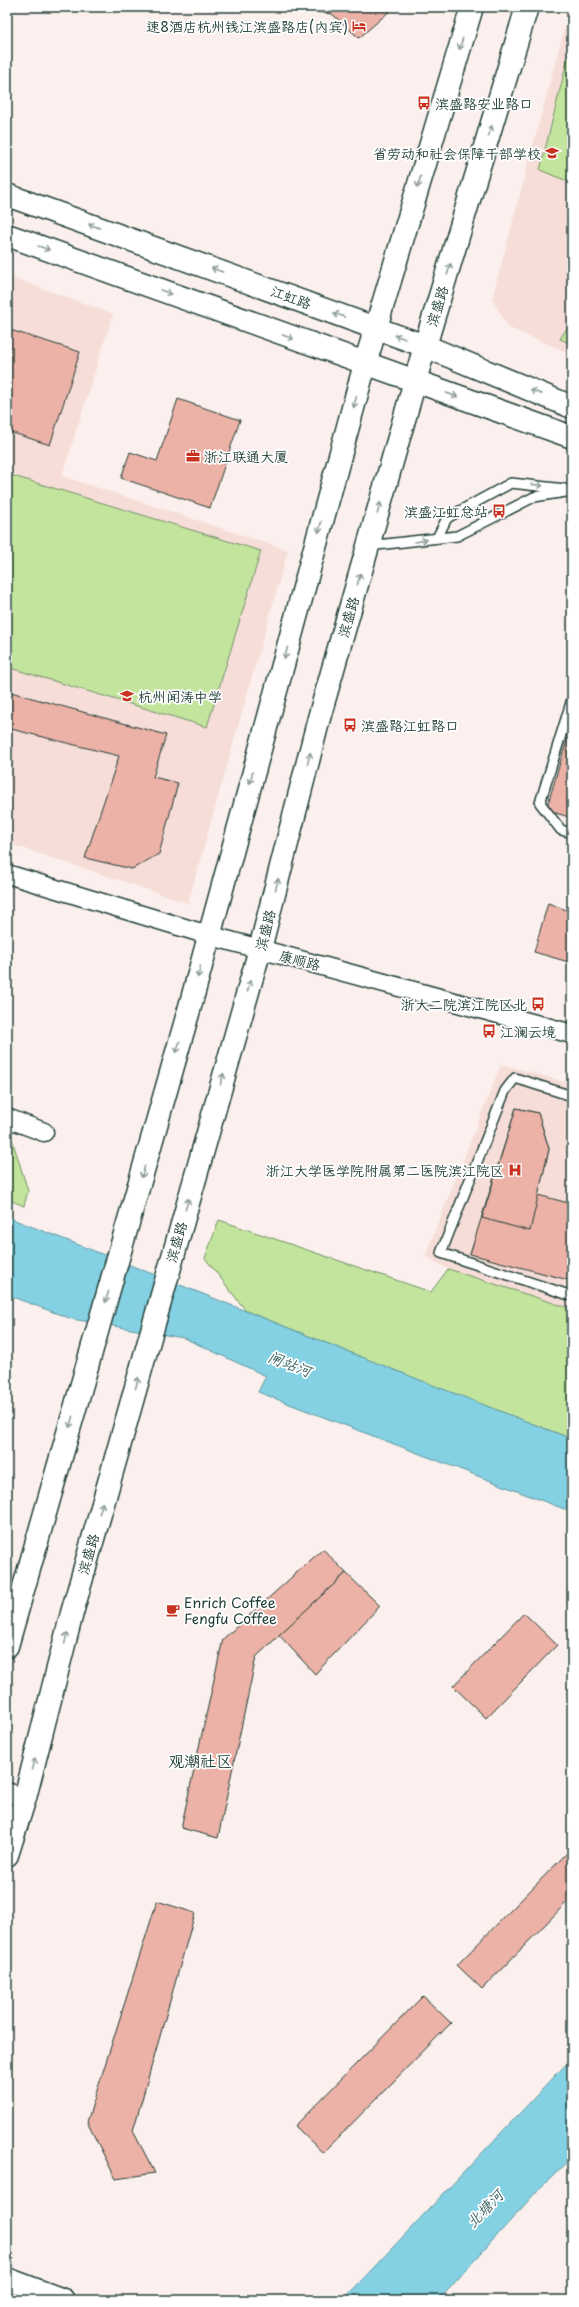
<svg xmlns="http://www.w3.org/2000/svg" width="579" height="2307" font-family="'Playpen Sans','LXGW WenKai TC',sans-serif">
<rect width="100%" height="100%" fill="#fbf0ed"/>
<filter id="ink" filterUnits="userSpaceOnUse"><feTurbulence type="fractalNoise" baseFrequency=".025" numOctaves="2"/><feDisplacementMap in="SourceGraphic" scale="8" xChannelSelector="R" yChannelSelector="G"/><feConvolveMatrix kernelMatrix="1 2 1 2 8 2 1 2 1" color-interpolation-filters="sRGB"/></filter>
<g filter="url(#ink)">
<g fill="#f6ddd8">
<path d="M570 7H572V354L509 328 492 299Z"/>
<path d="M7 276 113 314 62 476 288 550 188 903 7 843Z"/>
<path d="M501 1064 572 1084V1309L448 1269 425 1256Z"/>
</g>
<g fill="#c3e49d" stroke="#719068">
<path d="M572 41V183L540 170Z"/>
<path d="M572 320V344L560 339Z"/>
<path d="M7 474 261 551 207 727 7 667Z"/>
<path d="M7 1137 12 1139 28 1191 24 1206 7 1199Z"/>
<path d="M219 1220 431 1292 448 1269 572 1309V1439L418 1380 246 1311 205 1258Z"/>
</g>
<g fill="#85d1e4" stroke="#5c969e">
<path d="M7 1217C196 1290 383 1367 572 1439V1512L258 1392 266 1376 184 1338 72 1319 7 1295Z"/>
<path d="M572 2058V2158L537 2191 439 2300H343Z"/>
</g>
<g fill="#ecb2a7" stroke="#1f3d34">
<path d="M262 7H388L391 10 359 38 332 14 293 9 263 11Z"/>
<path d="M7 329 80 352 50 445 7 431Z"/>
<path d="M178 399 240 420 210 508 121 478 130 452 157 461Z"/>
<path d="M7 691 166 735 153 777 178 783 159 854 132 869 85 858 119 756 7 728Z"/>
<path d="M571 726H572V818L546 810Z"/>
<path d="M548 903 572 912V963L534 952Z"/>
<path d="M516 1108 538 1113 549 1149 538 1195 572 1204V1281L470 1254Z"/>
<path d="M516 1108 538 1113 549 1149 530 1231 482 1218Z"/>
<path d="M323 1549 346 1573 256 1657 218 1838 181 1828 223 1639Z"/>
<path d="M346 1573 380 1606 315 1674 279 1635Z"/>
<path d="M524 1613 557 1645 486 1718 453 1686Z"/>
<path d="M569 1851 572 1854V1897L482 1989 457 1965Z"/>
<path d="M157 1901 195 1913 133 2131 155 2173 116 2179 87 2122Z"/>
<path d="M423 1996 451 2023 323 2153 295 2126Z"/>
</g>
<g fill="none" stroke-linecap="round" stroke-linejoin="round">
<g stroke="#1f3d34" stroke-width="12">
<g id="service">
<path d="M437 538 447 518 511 483 565 489"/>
<path d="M368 546 457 536 534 497 572 491"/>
<path d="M572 699 540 803 561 830 572 833"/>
<path d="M572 1096 515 1078 505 1091 441 1253 572 1296"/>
</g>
</g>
<g stroke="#1f3d34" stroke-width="21">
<g id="minor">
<path d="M7 874 208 935 572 1034"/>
<path d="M7 1118 44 1132"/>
<path d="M7 1792 25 1798"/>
</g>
</g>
<g stroke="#1f3d34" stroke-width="25">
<g id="secondary">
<path d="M7 195 425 346 572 407"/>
<path d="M7 235 572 437"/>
<path d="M7 1646 189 1010 365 364 472 7"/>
<path d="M7 1855 25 1798 72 1613 260 949 319 718 425 346 527 7"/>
<path d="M7 2279 63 2300"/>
</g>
</g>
<use href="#service" stroke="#fff" stroke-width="9"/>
<use href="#minor" stroke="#fff" stroke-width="18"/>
<use href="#secondary" stroke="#fff" stroke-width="22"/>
</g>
<defs><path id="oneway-shaft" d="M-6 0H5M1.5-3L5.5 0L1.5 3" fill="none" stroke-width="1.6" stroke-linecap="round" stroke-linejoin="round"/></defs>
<g stroke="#8f9e9a">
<use href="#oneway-shaft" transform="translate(461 44) rotate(107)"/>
<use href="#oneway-shaft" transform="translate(490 131) rotate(-73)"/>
<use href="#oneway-shaft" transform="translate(419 182) rotate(107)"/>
<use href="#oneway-shaft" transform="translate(94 226) rotate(-160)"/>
<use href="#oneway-shaft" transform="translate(44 248) rotate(20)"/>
<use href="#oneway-shaft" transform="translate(449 269) rotate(-73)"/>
<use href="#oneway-shaft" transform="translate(217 270) rotate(-160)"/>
<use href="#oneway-shaft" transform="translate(166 292) rotate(20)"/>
<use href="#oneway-shaft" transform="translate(339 315) rotate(-160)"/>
<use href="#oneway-shaft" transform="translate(288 337) rotate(20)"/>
<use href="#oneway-shaft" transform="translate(400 337) rotate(-160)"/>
<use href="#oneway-shaft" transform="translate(536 392) rotate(-157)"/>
<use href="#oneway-shaft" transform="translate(452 395) rotate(19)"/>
<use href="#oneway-shaft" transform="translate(355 402) rotate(105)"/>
<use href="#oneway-shaft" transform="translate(537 485) rotate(8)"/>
<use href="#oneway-shaft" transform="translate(379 508) rotate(-74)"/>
<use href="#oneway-shaft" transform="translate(320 527) rotate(105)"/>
<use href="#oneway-shaft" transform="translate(421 541) rotate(-10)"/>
<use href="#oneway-shaft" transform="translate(359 579) rotate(-74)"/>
<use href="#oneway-shaft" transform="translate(286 653) rotate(105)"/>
<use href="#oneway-shaft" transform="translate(309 758) rotate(-76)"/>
<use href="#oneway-shaft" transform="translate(251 778) rotate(105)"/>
<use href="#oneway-shaft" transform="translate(277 884) rotate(-76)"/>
<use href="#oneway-shaft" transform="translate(199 972) rotate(104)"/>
<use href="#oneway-shaft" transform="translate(249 986) rotate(-73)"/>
<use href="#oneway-shaft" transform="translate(178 1047) rotate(106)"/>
<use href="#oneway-shaft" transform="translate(222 1079) rotate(-74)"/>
<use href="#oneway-shaft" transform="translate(143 1172) rotate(106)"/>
<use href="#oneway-shaft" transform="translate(187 1204) rotate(-74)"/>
<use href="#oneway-shaft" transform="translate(107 1297) rotate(106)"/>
<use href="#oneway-shaft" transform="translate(137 1383) rotate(-74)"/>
<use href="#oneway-shaft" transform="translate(71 1422) rotate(106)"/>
<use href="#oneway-shaft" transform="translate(101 1508) rotate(-74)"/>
<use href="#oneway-shaft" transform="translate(66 1638) rotate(-76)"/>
<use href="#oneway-shaft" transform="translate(34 1764) rotate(-76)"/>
</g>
</g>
<defs>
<g id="hotel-bare" transform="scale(1.08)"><path d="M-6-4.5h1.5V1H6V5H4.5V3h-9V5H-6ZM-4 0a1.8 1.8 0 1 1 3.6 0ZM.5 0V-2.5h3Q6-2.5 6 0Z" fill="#c8321e" stroke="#fff" stroke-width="2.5" paint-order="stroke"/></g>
<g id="bus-bare" transform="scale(1.08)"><path d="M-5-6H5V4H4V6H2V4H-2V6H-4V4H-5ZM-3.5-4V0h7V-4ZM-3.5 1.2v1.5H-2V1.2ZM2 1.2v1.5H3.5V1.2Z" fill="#c8321e" stroke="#fff" stroke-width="2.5" paint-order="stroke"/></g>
<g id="school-bare" transform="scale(1.08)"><path d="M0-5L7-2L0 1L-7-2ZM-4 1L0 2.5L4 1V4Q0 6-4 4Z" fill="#c8321e" stroke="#fff" stroke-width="2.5" paint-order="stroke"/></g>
<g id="office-bare" transform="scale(1.08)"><path d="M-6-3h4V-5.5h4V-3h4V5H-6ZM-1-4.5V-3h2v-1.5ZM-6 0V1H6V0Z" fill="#c8321e" stroke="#fff" stroke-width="2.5" paint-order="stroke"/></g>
<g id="hospital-bare" transform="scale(1.08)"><path d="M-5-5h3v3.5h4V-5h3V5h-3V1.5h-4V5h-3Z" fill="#c8321e" stroke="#fff" stroke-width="2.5" paint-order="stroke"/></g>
<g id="cafe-bare" transform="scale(1.08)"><path d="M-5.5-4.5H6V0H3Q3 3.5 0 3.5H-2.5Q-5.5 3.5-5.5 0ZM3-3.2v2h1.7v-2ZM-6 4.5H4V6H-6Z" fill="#c8321e" stroke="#fff" stroke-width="2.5" paint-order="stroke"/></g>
</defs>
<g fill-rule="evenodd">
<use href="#hotel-bare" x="359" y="26"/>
<use href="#bus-bare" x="424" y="103"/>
<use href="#school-bare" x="552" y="153"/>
<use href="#office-bare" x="193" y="456"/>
<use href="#bus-bare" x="499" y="511"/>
<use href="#school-bare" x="127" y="696"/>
<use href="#bus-bare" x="350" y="725"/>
<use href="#bus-bare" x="538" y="1004"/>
<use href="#bus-bare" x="489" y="1031"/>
<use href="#hospital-bare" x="515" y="1170"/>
<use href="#cafe-bare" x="173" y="1610"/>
</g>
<g text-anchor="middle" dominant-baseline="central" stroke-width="3.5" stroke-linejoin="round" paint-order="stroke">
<g font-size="14" fill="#1f3d34" stroke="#fff" text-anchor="start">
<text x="348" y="26" text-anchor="end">速8酒店杭州钱江滨盛路店(内宾)</text>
<text x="435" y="103">滨盛路安业路口</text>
<text x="541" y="153" text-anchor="end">省劳动和社会保障干部学校</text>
<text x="204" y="456">浙江联通大厦</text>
<text x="488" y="511" text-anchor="end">滨盛江虹总站</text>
<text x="138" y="696">杭州闻涛中学</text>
<text x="361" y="725">滨盛路江虹路口</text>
<text x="527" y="1004" text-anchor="end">浙大二院滨江院区北</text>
<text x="500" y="1031">江澜云境</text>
<text x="504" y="1170" text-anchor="end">浙江大学医学院附属第二医院滨江院区</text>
<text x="184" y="1602">Enrich Coffee<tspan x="184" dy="16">Fengfu Coffee</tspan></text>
</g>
<g font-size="14" fill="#1f3d34" stroke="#fff">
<text transform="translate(291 297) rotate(20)">江虹路</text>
<text transform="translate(437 306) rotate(-73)">滨盛路</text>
<text transform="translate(348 617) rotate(-74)">滨盛路</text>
<text transform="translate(265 930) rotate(-75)">滨盛路</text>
<text transform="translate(300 960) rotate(15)">康顺路</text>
<text transform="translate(176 1242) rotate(-74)">滨盛路</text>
<text transform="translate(88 1554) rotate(-74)">滨盛路</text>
</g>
<g font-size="15" font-style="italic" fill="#386260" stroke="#fff">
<text transform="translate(290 1363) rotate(21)">闸站河</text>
<text transform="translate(484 2208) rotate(-46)">北塘河</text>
</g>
<g font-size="16" fill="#1f3d34" stroke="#fff">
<text x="200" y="1760">观潮社区</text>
</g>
</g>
<rect width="579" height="2307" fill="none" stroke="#fff" stroke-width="24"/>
<rect x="12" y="12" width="555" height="2283" fill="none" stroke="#1f3d34" stroke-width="1.5" filter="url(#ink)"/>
</svg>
